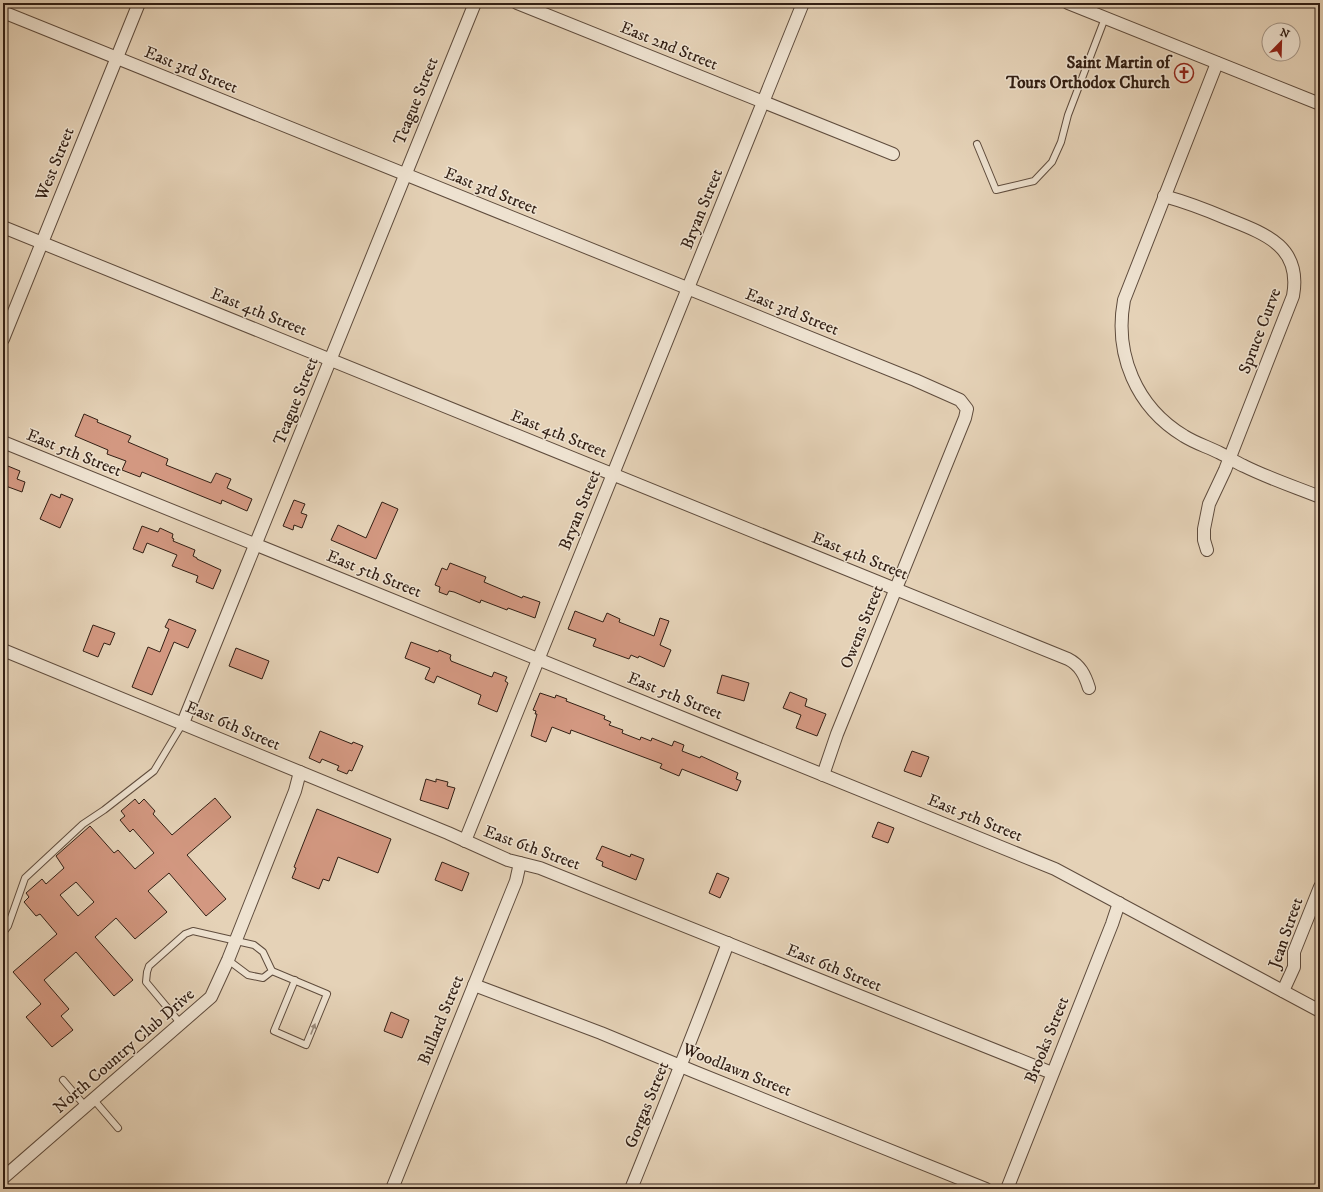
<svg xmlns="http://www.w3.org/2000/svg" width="1323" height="1192" font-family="'IM FELL DW Pica',serif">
<rect width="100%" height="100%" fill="#e5d2b7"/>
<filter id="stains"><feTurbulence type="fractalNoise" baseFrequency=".005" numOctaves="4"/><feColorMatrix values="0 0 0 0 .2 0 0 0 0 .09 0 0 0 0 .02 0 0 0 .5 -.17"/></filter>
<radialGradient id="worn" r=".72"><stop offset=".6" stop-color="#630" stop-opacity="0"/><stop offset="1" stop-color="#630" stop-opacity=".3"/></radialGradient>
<g fill="#d39881" stroke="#321f14" fill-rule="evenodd">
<path d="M84 414 98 420 97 422 131 436 128 442 168 459 166 465 211 483 216 473 231 479 227 488 252 499 247 511 222 500 221 504 142 472 140 477 122 470 126 461 107 454 108 450 75 436Z"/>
<path d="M3 464 20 471 17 479 25 482 22 492 3 485Z"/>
<path d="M51 494 60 498 61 494 73 499 60 528 40 519Z"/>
<path d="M294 500 305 504 301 513 307 515 302 528 294 525 293 530 283 526Z"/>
<path d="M382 502 398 509 376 559 331 540 338 525 366 538Z"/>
<path d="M142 526 158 532 160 528 173 534 172 538 174 539 173 541 195 550 193 556 197 558V559L221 570 213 589 196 582 198 576 172 566 177 555 147 543 143 553 133 549Z"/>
<path d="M450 563 486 577 484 582 522 598 523 596 540 602 535 618 508 608 507 610 481 600 480 603 454 592 449 591 447 595 439 592 440 587 435 585 442 568 447 570Z"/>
<path d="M575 611 603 622 607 613 620 619 619 622 654 636 660 618 669 621 660 645 671 650 664 667 639 656 638 658 631 655 629 659 593 646 596 639 568 629Z"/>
<path d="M169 619 196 630 188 648 174 642 152 695 132 687 148 647 160 652 169 629 165 627Z"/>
<path d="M93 625 115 633 110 645 104 643 98 657 83 651Z"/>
<path d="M411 642 438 652 439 650 451 655 450 658 451 661 489 676 492 677 494 672 507 677 505 681 508 683 497 712 478 704 481 695 437 676 434 683 425 679 430 668 405 658Z"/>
<path d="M236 648 269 661 262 679 229 666Z"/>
<path d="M722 675 749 683 744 701 717 693Z"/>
<path d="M790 692 807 699 805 706 826 714 817 736 796 728 801 715 783 708Z"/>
<path d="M540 693 555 698 556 695 567 699 566 701 605 716 604 719 611 722 609 725 623 730 622 733 640 740 641 737 651 741 652 738 672 746 674 741 684 745 682 751 700 758 701 756 738 773 736 779 741 781 737 791 682 769 679 776 660 768 662 764 571 730 570 734 552 727 546 742 531 736 537 714H535L536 711 533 710Z"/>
<path d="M320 731 352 744 353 742 363 746 352 771 349 770 347 774 337 770 339 766 322 759 320 763 309 758Z"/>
<path d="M912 751 929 757 921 777 904 771Z"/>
<path d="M426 779 436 782V779L448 782 447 786 455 788 448 809 420 800Z"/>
<path d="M215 798 231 817 187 855 226 899 206 916 169 873 148 891 167 912 135 939 116 918 95 937 133 980 114 996 76 952 44 980 69 1009 61 1016 73 1030 52 1047 26 1017 41 1004 13 972 57 934 40 914 36 916 24 902 29 897 26 893 42 879 46 884 64 868 56 856 90 826 114 853 118 850 135 869 154 853 133 829 130 832 120 820 125 816 121 811 135 799 139 804 144 799 155 811 153 814 172 835ZM76 882 94 902 78 916 60 895Z"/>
<path d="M317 809 391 839 378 873 338 857 329 881 323 879 319 889 292 878 296 868 294 867Z"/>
<path d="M878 822 894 828 888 843 872 837Z"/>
<path d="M602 846 630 857 631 854 644 859 636 880 602 866 603 862 596 859Z"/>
<path d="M442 862 469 873 462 891 435 880Z"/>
<path d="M717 873 729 878 720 898 709 893Z"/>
<path d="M391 1012 409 1020 402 1038 384 1031Z"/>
</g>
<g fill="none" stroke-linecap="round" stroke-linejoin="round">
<g stroke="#5f4c3d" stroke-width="8">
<g id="service">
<path d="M977 144 996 190 1034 181 1052 162 1061 142 1068 115 1105 18"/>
<path d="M3 933 8 926 25 878 83 824 104 810 154 771 183 723"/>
<path d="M272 971 327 994 306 1045 274 1031 295 980"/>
<path d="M181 1024 146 982 147 972 149 966 185 934 193 931 254 945 263 952 272 971 263 978 248 975 228 960"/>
<path d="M63 1080 86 1107"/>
<path d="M94 1100 118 1128"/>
</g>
</g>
<g stroke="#5f4c3d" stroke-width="14">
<g id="minor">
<path d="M517 3 893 154"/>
<path d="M1068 3 1320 104"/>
<path d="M3 12 915 380 960 400 967 409 965 418 837 734 823 775"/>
<path d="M1217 63 1124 300C1114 354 1136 407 1184 436 1195 443 1208 447 1220 453 1228 457 1235 462 1244 466 1268 478 1295 487 1320 497"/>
<path d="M1164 196C1186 202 1207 210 1228 219 1266 234 1302 247 1293 296L1225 470 1209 504 1204 529V540L1207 550"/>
<path d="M3 227 1068 659C1080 665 1085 675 1089 688"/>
<path d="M3 339 139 3"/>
<path d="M3 442 1055 869 1320 1011"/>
<path d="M3 650 448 833 508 860 540 868 1052 1073"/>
<path d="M183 723 475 3"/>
<path d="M465 841 803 3"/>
<path d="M474 985 601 1033 695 1072 986 1189"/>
<path d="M1283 991 1294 967V952L1320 887"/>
<path d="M3 1178 211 997 228 960 295 791 300 772"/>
<path d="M392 1189 516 881 520 863"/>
<path d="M631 1189C664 1107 697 1026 728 943"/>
<path d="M1007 1189 1112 924 1119 903"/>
</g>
</g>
<use href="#service" stroke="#eee2d0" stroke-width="6"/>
<use href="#minor" stroke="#eee2d0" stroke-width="12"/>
</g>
<defs><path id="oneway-solid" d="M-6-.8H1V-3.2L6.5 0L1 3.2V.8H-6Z"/></defs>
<use fill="#998a7b" href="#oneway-solid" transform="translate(313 1029) rotate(-68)"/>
<defs>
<g id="church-ring" transform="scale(1)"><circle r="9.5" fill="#eee2d0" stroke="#8f2418" stroke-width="1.5"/><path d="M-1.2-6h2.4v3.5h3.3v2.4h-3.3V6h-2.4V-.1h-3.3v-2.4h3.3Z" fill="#8f2418"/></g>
</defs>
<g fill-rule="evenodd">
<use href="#church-ring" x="1184" y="73"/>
</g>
<g text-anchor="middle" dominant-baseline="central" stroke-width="3" stroke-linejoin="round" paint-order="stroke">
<g font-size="17" fill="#321f14" stroke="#eee2d0">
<text transform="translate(669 46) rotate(22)">East 2nd Street</text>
<text transform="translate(191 70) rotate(22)">East 3rd Street</text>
<text transform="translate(416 101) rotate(-68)">Teague Street</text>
<text transform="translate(55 164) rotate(-68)">West Street</text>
<text transform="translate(491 191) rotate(22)">East 3rd Street</text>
<text transform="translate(702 209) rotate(-68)">Bryan Street</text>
<text transform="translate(259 312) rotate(22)">East 4th Street</text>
<text transform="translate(792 312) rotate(22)">East 3rd Street</text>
<text transform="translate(1260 331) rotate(-69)">Spruce Curve</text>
<text transform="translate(296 401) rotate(-68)">Teague Street</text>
<text transform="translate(559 434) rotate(22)">East 4th Street</text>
<text transform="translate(74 453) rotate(22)">East 5th Street</text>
<text transform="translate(580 510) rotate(-68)">Bryan Street</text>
<text transform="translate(860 556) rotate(22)">East 4th Street</text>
<text transform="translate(374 574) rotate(22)">East 5th Street</text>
<text transform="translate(862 627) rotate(-68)">Owens Street</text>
<text transform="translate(675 696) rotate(22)">East 5th Street</text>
<text transform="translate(233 726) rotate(23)">East 6th Street</text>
<text transform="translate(975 818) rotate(22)">East 5th Street</text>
<text transform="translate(532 848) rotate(20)">East 6th Street</text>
<text transform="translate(1286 933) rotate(-71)">Jean Street</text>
<text transform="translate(834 968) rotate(22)">East 6th Street</text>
<text transform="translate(441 1020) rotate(-68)">Bullard Street</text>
<text transform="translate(1047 1040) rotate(-68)">Brooks Street</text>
<text transform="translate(124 1051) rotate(-41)">North Country Club Drive</text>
<text transform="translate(737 1070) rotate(22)">Woodlawn Street</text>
<text transform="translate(647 1105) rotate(-68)">Gorgas Street</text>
</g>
<g font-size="17" font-weight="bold" fill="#321f14" stroke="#eee2d0" text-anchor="end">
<text x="1170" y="63">Saint Martin of<tspan x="1170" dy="20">Tours Orthodox Church</tspan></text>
</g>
</g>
<rect width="1323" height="1192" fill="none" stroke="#e5d2b7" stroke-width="16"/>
<rect x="4" y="4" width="1315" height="1184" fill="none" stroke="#321f14" stroke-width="2"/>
<rect x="8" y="8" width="1307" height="1176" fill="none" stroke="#321f14"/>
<g transform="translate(1281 42) rotate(23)"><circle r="19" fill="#eee2d0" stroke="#a39485"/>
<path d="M0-3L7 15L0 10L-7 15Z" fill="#8f2418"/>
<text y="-6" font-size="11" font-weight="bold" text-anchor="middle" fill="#321f14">N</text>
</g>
<rect width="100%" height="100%" filter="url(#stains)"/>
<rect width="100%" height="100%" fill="url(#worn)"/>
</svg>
